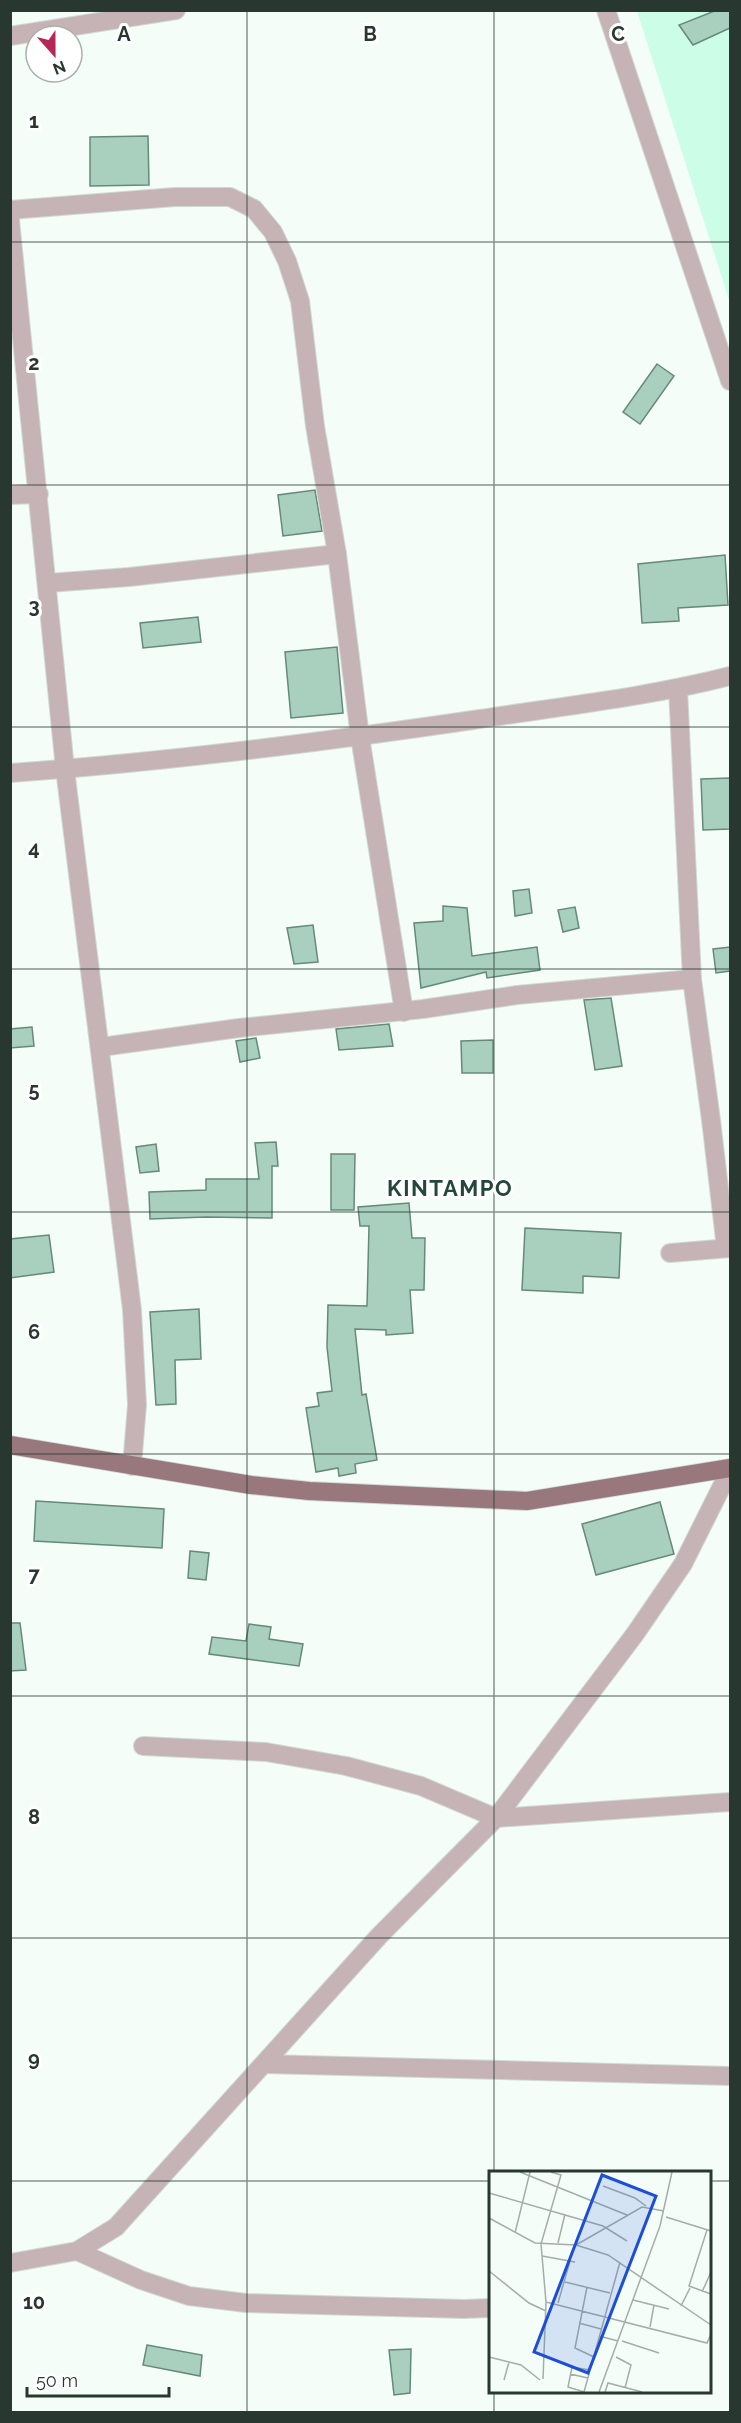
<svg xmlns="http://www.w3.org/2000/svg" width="741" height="2423" font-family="Raleway,sans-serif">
<rect width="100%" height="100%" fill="#f5fdf9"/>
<path fill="#ccfde7" d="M637 11H730V303Z"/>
<g fill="#a9d0bf" stroke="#658a79" stroke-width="1.5">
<path d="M717 10H730V28L693 45 679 25Z"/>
<path d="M148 136 149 185 90 186V137Z"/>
<path d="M657 364 674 376 640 424 623 412Z"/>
<path d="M315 490 322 531 283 536 278 495Z"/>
<path d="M725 555 728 605 678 608 679 621 642 623 638 564Z"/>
<path d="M198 617 201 642 143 648 140 623Z"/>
<path d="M337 647 343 713 291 718 285 652Z"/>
<path d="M730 778V829L703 830 701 779Z"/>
<path d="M529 889 532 913 515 916 513 891Z"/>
<path d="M443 906 467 908 472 956 537 947 540 970 487 978 486 972 421 988 414 923 443 921Z"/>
<path d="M575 907 579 928 563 932 558 910Z"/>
<path d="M313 925 318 962 294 964 287 928Z"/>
<path d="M730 947V971L716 973 713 949Z"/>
<path d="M611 998 622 1066 595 1070 584 1000Z"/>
<path d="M389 1024 393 1046 339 1050 336 1029Z"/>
<path d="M32 1027 34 1046 10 1048V1029Z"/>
<path d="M256 1038 260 1058 240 1062 236 1041Z"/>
<path d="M493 1040V1073H462L461 1041Z"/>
<path d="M276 1142 278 1166H272V1218L206 1217 150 1219 149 1192 206 1190V1179H259L255 1143Z"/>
<path d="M156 1144 159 1171 140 1173 136 1147Z"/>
<path d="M331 1154H355L354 1210H331Z"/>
<path d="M409 1203 412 1238H425L424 1290H410L413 1333 386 1335V1330L355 1329 362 1395 366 1394 377 1460 355 1464 356 1473 339 1476 338 1468 316 1472 306 1408 319 1406 317 1393 332 1391 327 1347 328 1305 367 1306 369 1226H360L358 1207Z"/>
<path d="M525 1228 621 1233 619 1278 583 1276V1293L522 1290Z"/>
<path d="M49 1235 54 1272 10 1278V1239Z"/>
<path d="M199 1309 201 1359 175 1360 176 1404 156 1405 150 1312Z"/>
<path d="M36 1501 164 1509 162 1548 34 1541Z"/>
<path d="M660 1502 674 1554 596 1575 582 1524Z"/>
<path d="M190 1551 209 1553 206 1580 188 1578Z"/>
<path d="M10 1623H20L26 1670 10 1671Z"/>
<path d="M249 1624 271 1627 269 1639 303 1644 299 1666 209 1654 212 1637 246 1641Z"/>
<path d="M147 2345 202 2355 200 2376 143 2365Z"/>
<path d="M411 2349 410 2393 394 2395 389 2350Z"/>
</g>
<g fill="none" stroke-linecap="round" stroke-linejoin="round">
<g stroke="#d0dad5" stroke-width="20">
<g id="minor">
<path d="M606 10 730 381"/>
<path d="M10 36 176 10"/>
<path d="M10 210 175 197H230L254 209 273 232 287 261 300 301 315 426 337 554 360 737 404 1012"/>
<path d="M10 220 65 769 132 1310 137 1405 132 1466"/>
<path d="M10 495 39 494"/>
<path d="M48 583 129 577 337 554"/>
<path d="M678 689 692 979 711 1120 726 1248"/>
<path d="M10 773C167 762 324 742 480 719 564 706 648 697 730 676"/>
<path d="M101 1047 239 1028 423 1009 517 995 692 979"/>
<path d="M670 1253 730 1248"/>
<path d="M143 1746 266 1752 346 1766 421 1786 496 1818 730 1802"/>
<path d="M264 2064 730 2076"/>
<path d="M77 2251 141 2280 189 2296 246 2303 464 2309 490 2308"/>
<path d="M10 2263 77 2251 116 2227 379 1936 496 1818 635 1634 683 1564 730 1470"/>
</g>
</g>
<g stroke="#d0dad5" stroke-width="20">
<path id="major" d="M10 1445 251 1485 309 1491 527 1501 730 1468"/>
</g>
<use href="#minor" stroke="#c6b3b6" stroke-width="18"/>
<use href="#major" stroke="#98777d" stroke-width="18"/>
</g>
<path fill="none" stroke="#283831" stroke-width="1.5" stroke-opacity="0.55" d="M247 10V2412M494 10V2172M10 242H730M10 485H730M10 727H730M10 969H730M10 1212H730M10 1454H730M10 1696H730M10 1938H730M10 2181H490M710 2181H730M494 2392V2412"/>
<g text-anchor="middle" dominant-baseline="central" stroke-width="6" stroke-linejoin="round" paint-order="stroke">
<g font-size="22" font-weight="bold" letter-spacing="1.5" fill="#234739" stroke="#fff">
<text x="450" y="1188">KINTAMPO</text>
</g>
</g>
<g transform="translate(489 2171)">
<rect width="222" height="222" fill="#f5fdf9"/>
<path fill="none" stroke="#a3aea9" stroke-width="1.5" d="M31 1 138 44M114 15 146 27 157 35M0 22 114 55 138 70M177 46 222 60M0 47 46 72 87 74 119 84 222 154M218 59 200 115 222 123M26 62 41 1M69 72 76 43M87 74 153 36 175 40M53 85 86 91M0 100 40 132 57 140M76 111 121 122M98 116 86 177 105 186M213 121 222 101M144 129 180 138M57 131 218 172 222 163M69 132 81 90M192 135 201 117M90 152 112 158M161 156 165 134M110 165 129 170M133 170 170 182M0 186 32 194 51 209M127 186 142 194 136 217M81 203 99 207M54 208 57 131 52 73 72 4 62 1M15 209 20 191M95 221 131 91M95 221 79 216 83 196 101 199M110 221 171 55 183 1M116 221 119 212 153 221"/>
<path fill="#1d4ed8" fill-opacity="0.15" stroke="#1d4ed8" stroke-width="3" d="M113 4 167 25 99 202 45 181Z"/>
<rect width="222" height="222" fill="none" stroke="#283831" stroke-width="3"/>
</g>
<g font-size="20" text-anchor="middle" font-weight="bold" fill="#283831" stroke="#fff" stroke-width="6" stroke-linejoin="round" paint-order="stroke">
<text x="124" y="41">A</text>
<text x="370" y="41">B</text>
<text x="618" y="41">C</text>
<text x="34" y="128">1</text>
<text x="34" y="370">2</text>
<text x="34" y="613">3</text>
<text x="34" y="855">4</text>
<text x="34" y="1097">5</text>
<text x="34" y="1339">6</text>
<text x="34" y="1582">7</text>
<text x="34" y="1824">8</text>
<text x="34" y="2066">9</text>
<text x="34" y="2309">10</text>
</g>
<rect width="741" height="2423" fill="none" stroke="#283831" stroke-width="24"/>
<g transform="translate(54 54) rotate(159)"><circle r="28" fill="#ffffff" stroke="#a9afad" stroke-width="1.5"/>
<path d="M0-4.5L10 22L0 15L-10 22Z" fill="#b62757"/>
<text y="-9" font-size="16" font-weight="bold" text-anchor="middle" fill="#283831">N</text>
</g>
<path d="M27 2387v9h142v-9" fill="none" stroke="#283831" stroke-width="3"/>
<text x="36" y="2387" font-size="18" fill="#283831" stroke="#ffffff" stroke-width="4.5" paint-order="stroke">50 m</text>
</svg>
